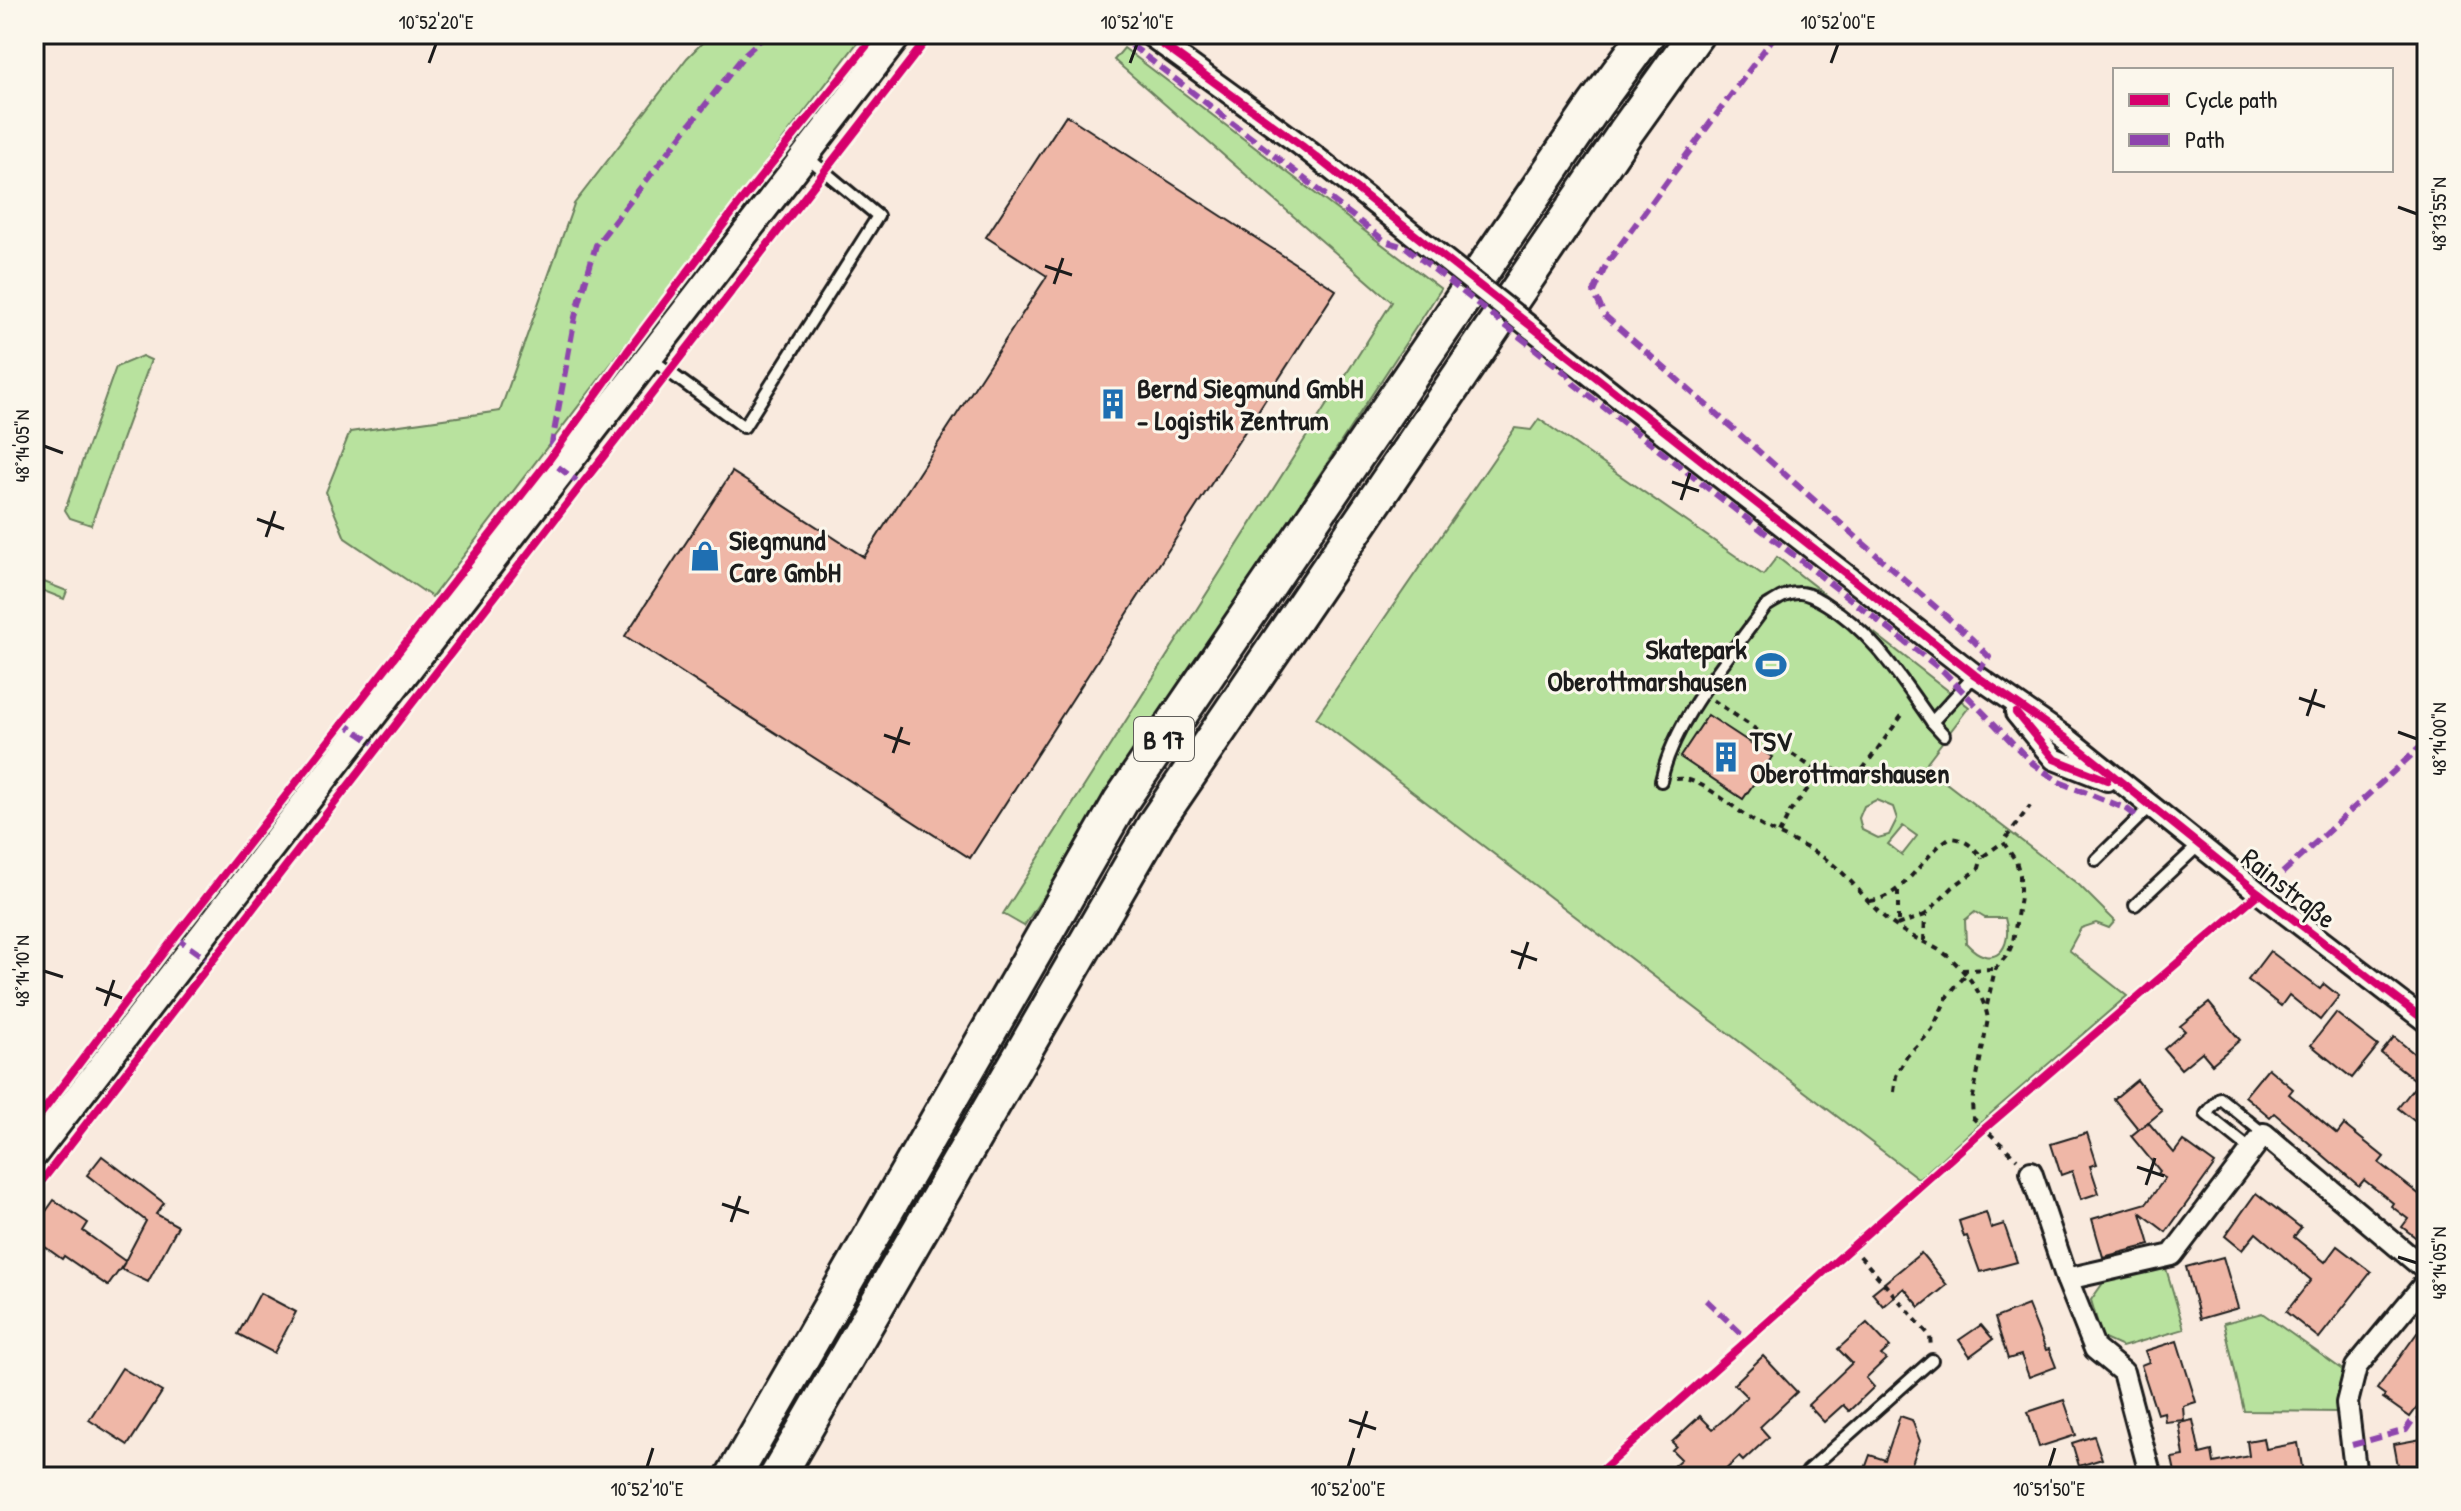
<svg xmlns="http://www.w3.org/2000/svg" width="2461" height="1511" font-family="'Patrick Hand',sans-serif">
<rect width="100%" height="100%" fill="#f9eade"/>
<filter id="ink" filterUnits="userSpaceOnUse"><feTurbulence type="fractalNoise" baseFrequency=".0125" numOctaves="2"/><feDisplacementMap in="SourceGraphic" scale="16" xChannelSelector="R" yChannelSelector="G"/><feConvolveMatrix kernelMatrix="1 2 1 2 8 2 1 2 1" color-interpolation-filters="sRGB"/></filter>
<g filter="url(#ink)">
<g fill="#b8e29e" stroke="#6a7f5d" stroke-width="2" fill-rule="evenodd">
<path d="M711 34H864L432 597 345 538 326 492 350 432 500 411 574 204 687 58Z"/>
<path d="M1124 48 1441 289 1024 926 1003 914 1392 302 1114 60Z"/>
<path d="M142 356 151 360 91 525 70 518 65 510 116 367Z"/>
<path d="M1539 419 1763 575 1777 557 1969 707 1924 766 2079 885 2115 921 2109 928 2096 923 2081 928 2069 950 2127 996 1988 1116 1919 1179 1316 718 1515 428 1531 430ZM1876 800 1893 807 1897 819 1889 835 1878 838 1862 830 1859 818 1864 806ZM1903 826 1917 836 1902 855 1888 844ZM1975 912 1985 918H2005C2014 948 1993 973 1966 943L1965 920Z"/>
<path d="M34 578 67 591 64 599 34 587Z"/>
<path d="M2165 1265 2184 1329 2122 1347 2102 1338 2091 1300 2103 1283Z"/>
<path d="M2262 1313 2344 1371 2339 1389V1412L2244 1411 2224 1323Z"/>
</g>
<g fill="#efb7a7" stroke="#1c1c1c" stroke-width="2">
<path d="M1066 115 1336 290 970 858 625 636 732 472 864 557 1047 276 986 237Z"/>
<path d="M1708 715 1772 757 1743 799 1680 757Z"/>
<path d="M2270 951 2320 989 2324 984 2339 996 2320 1020 2289 995 2281 1006 2248 980Z"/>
<path d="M2209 1003 2240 1040 2212 1064 2202 1052 2181 1069 2164 1049 2185 1031 2180 1026Z"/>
<path d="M2336 1013 2378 1046 2352 1078 2311 1045Z"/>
<path d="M2394 1037 2427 1064V1070L2418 1082 2381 1053Z"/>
<path d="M2268 1068 2293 1089 2289 1094 2337 1134 2344 1125 2384 1157 2379 1163 2424 1198 2427 1194V1246L2402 1227 2408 1219 2391 1206 2393 1203 2364 1180 2359 1186 2274 1113 2270 1117 2245 1096Z"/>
<path d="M2137 1080 2162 1111 2139 1130 2114 1099Z"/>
<path d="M2417 1084 2427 1092V1131L2398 1108Z"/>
<path d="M2148 1122 2174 1153 2183 1141 2215 1164 2166 1232 2141 1213 2150 1245 2103 1257 2092 1219 2147 1203 2165 1178 2158 1174 2160 1171 2131 1136Z"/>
<path d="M2087 1133 2097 1164 2090 1166 2099 1193 2081 1199 2072 1171 2061 1175 2051 1144Z"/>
<path d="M102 1156 164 1203 156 1214 178 1226 148 1282 121 1269 125 1262 108 1286 64 1256 62 1259 34 1239V1228L54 1200 88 1223 83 1231 125 1261 146 1221 87 1175Z"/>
<path d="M2256 1193 2301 1228 2294 1237 2325 1262 2337 1246 2371 1272 2319 1338 2286 1312 2311 1280 2256 1233 2242 1250 2225 1236Z"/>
<path d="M1986 1212 1991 1228 2004 1224 2017 1262 1980 1272 1967 1236 1964 1237 1959 1221Z"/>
<path d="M1921 1253 1947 1285 1920 1307 1904 1288 1883 1306 1872 1293Z"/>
<path d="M2223 1257 2238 1308 2200 1319 2186 1267Z"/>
<path d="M260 1293 296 1312 274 1353 238 1334Z"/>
<path d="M2028 1305 2046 1350 2049 1349 2056 1367 2029 1377 2021 1355 2008 1359 1995 1318Z"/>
<path d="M2427 1319V1394L2410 1417 2383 1398 2385 1395 2377 1389Z"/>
<path d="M1867 1323 1890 1347 1881 1355 1886 1359 1866 1378 1874 1387 1849 1411 1843 1405 1824 1422 1808 1405 1852 1363 1838 1349Z"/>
<path d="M1981 1325 1993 1339 1970 1356 1959 1340Z"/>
<path d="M2177 1341 2196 1402 2183 1406 2184 1420 2165 1422 2164 1412 2157 1414 2141 1365 2149 1362 2145 1351Z"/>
<path d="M1763 1356 1797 1392 1760 1427 1769 1437 1743 1461 1739 1457 1718 1477H1661L1681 1459 1672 1450 1676 1446 1672 1442 1700 1416 1713 1429 1730 1414 1747 1397 1734 1384Z"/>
<path d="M122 1368 162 1392 128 1445 89 1420Z"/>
<path d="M2064 1400 2076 1435 2039 1447 2028 1412Z"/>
<path d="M1900 1416 1912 1420 1920 1441 1910 1469 1926 1474 1925 1477H1862L1870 1455 1885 1460Z"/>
<path d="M2193 1420 2200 1454 2212 1451 2214 1463 2249 1456 2247 1441 2264 1438 2266 1449 2298 1443 2303 1473 2280 1477H2176L2172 1458 2184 1456 2179 1423Z"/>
<path d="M2094 1436 2102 1459 2079 1466 2072 1443Z"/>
<path d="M2427 1438V1477H2407L2399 1471 2394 1444Z"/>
</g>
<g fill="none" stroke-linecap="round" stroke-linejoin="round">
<g stroke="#1c1c1c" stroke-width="16">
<g id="service">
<path d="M650 358 744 427 878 216 807 157"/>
<path d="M1932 722 1944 735"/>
<path d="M1661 781C1674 719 1728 659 1765 607 1775 601 1785 593 1798 593 1807 592 1818 599 1826 604 1873 632 1901 679 1932 722L1975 675"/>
<path d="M2096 860 2150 807"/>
<path d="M2135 905 2199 845"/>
<path d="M2251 1150 2206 1114 2220 1098 2264 1134"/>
<path d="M1804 1477 1808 1471 1932 1360"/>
</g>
</g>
<g stroke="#1c1c1c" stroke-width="26">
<g id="minor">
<path d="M1148 34 1302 146"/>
<path d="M1662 432 1975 675 2069 740 2259 893 2427 1022"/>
<path d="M2016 713 2054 759 2107 780"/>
<path d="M2031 1172 2067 1279 2095 1349 2123 1372 2151 1477"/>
<path d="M2067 1279 2172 1255 2264 1134 2427 1271"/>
<path d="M2356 1477 2347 1403 2356 1367 2427 1281"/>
</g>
</g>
<g stroke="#1c1c1c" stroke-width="32">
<path id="tertiary" d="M34 1154 899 34"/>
</g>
<g stroke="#1c1c1c" stroke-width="40">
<g id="trunk">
<path d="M733 1477 1121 801 1595 105 1647 34"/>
<path d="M777 1477 1157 821 1625 133 1696 34"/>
</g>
</g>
<g stroke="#1c1c1c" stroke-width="4" stroke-dasharray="6 6" stroke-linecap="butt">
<path d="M1713 700 1820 773"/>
<path d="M1676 779C1699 775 1735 810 1755 822 1779 837 1808 845 1831 863 1855 881 1871 910 1897 927 1913 939 1934 944 1950 958 1968 974 1984 995 1988 1019L1972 1102 1973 1118 2017 1159"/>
<path d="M1779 834 1790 812 1820 773C1834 763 1845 776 1860 773L1905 711"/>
<path d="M1898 891V923"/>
<path d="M1870 901C1906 896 1920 858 1949 838 1964 838 1972 846 1982 857L2003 842"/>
<path d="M1897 925 1925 915"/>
<path d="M1924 941 1925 915 1953 887 1979 868 1982 857"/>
<path d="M1962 970 1995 969"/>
<path d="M1987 1005 1995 969 2008 954 2013 942 2020 897V875L2016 861 2003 842 2030 806"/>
<path d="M1894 1092 1896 1076 1907 1056 1932 1030 1948 995 1966 975"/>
<path d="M1852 1247 1930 1336 1931 1348"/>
</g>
<use href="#service" stroke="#fbf7ec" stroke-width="10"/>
<use href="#minor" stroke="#fbf7ec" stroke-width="20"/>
<use href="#tertiary" stroke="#fbf7ec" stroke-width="26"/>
<use href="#trunk" stroke="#fbf7ec" stroke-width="34"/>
<g stroke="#1c1c1c" stroke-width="26" stroke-linecap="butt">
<path id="minor-bridge" d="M1302 146 1662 432"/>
</g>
<use href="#minor-bridge" stroke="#fbf7ec" stroke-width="20"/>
<g stroke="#8e44ad" stroke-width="6" stroke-dasharray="12 6" stroke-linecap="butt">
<path d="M1117 34 1385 241 1407 248 1567 374 1574 384 1944 672 2031 762 2059 782 2127 809 2139 818"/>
<path d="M1776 34 1607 263 1594 292 1604 315 1973 640 1989 657 1975 675"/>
<path d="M582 485 549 460 575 317 596 245 745 54 767 34"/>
<path d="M342 722 378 746"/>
<path d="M2256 897 2427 741"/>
<path d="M175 937 212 963"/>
<path d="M1706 1300 1748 1340"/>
<path d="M2352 1445 2406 1430 2412 1421 2427 1418"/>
</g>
<g stroke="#fbf7ec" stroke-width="13">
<g id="cycleway">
<path d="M1148 34 1302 146 1975 675 2069 740 2259 893 2427 1022"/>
<path d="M2016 713 2054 759 2107 780"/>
<path d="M34 1123 175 937 549 460 627 352 739 204 876 34"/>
<path d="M34 1191 931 34"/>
<path d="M1594 1477 1984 1129 2259 893"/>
</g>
</g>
<use href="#cycleway" stroke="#d6006c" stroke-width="8"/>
</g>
</g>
<path fill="none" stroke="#1c1c1c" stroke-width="3" d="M429 63 436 44M1130 63 1137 44M1831 63 1838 44M2398 207 2417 214M1045 266 1072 275M1054 284 1063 258M44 446 63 453M1672 482 1699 491M1681 500 1690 473M257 519 284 529M266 537 275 511M2299 698 2325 707M2307 716 2316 689M2398 732 2417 739M884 735 910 744M893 753 902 727M1511 951 1537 960M1519 969 1528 942M44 971 63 977M96 988 122 998M105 1006 114 980M2137 1167 2164 1176M2146 1185 2155 1158M722 1204 749 1213M731 1222 740 1196M2398 1257 2417 1263M1349 1420 1376 1429M1358 1438 1367 1411M647 1467 653 1448M1348 1467 1354 1448M2049 1467 2055 1448"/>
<defs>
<g id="building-bare" transform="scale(2.4)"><path d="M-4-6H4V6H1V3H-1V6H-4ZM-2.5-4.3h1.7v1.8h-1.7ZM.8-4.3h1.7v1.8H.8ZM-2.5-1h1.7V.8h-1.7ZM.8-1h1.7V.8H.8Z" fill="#1f6fb2" stroke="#fbf7ec" stroke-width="2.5" paint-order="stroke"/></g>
<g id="shop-bare" transform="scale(2.4)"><path d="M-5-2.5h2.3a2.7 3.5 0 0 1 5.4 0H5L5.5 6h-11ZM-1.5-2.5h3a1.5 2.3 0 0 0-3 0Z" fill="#1f6fb2" stroke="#fbf7ec" stroke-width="2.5" paint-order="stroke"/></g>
<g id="stadium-bare" transform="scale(2.4)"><path d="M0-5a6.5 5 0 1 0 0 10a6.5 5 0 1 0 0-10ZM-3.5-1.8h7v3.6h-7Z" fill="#1f6fb2" stroke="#fbf7ec" stroke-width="2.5" paint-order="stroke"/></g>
</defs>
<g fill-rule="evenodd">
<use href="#building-bare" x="1113" y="404"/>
<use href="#shop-bare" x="705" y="556"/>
<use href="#stadium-bare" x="1771" y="665"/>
<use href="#building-bare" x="1726" y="757"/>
</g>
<g text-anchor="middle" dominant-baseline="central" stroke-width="6" stroke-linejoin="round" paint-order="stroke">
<rect fill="#fbf7ec" stroke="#5f5e5a" stroke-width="2" x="1134" y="717" width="60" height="44" rx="6"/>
<g font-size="26" font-weight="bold" fill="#1c1c1c">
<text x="1164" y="739">B 17</text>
</g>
<g font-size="28" font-weight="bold" fill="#1c1c1c" stroke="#fbf7ec" text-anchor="start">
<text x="1137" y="388">Bernd Siegmund GmbH<tspan x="1137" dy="32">- Logistik Zentrum</tspan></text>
<text x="729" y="540">Siegmund<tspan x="729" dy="32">Care GmbH</tspan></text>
<text x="1747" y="649" text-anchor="end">Skatepark<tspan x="1747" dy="32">Oberottmarshausen</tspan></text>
<text x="1750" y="741">TSV<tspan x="1750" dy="32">Oberottmarshausen</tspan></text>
</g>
<g font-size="28" fill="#1c1c1c" stroke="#fbf7ec">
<text transform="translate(2289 888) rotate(38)">Rainstraße</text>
</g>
</g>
<rect width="2461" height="1511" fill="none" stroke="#fbf7ec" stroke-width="88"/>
<rect x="2113" y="68" width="280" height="104" fill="#fbf7ec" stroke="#a29f99" stroke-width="2"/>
<rect x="2129" y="94" width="40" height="12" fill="#d6006c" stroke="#a29f99" stroke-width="2"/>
<text x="2185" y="108" font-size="24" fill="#1c1c1c">Cycle path</text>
<rect x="2129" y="134" width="40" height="12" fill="#8e44ad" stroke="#a29f99" stroke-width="2"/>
<text x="2185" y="148" font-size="24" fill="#1c1c1c">Path</text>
<rect x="44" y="44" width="2373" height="1423" fill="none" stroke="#1c1c1c" stroke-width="3"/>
<g font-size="20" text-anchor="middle" fill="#1c1c1c">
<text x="436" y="29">10°52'20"E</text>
<text x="1137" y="29">10°52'10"E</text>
<text x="1838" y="29">10°52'00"E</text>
<text transform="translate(2439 214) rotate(-90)" y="7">48°13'55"N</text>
<text transform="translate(22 446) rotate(-90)" y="7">48°14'05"N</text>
<text transform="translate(2439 739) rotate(-90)" y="7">48°14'00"N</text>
<text transform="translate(22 971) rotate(-90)" y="7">48°14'10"N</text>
<text transform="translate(2439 1263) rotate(-90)" y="7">48°14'05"N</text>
<text x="647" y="1496">10°52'10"E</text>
<text x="1348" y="1496">10°52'00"E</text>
<text x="2049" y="1496">10°51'50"E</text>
</g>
</svg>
